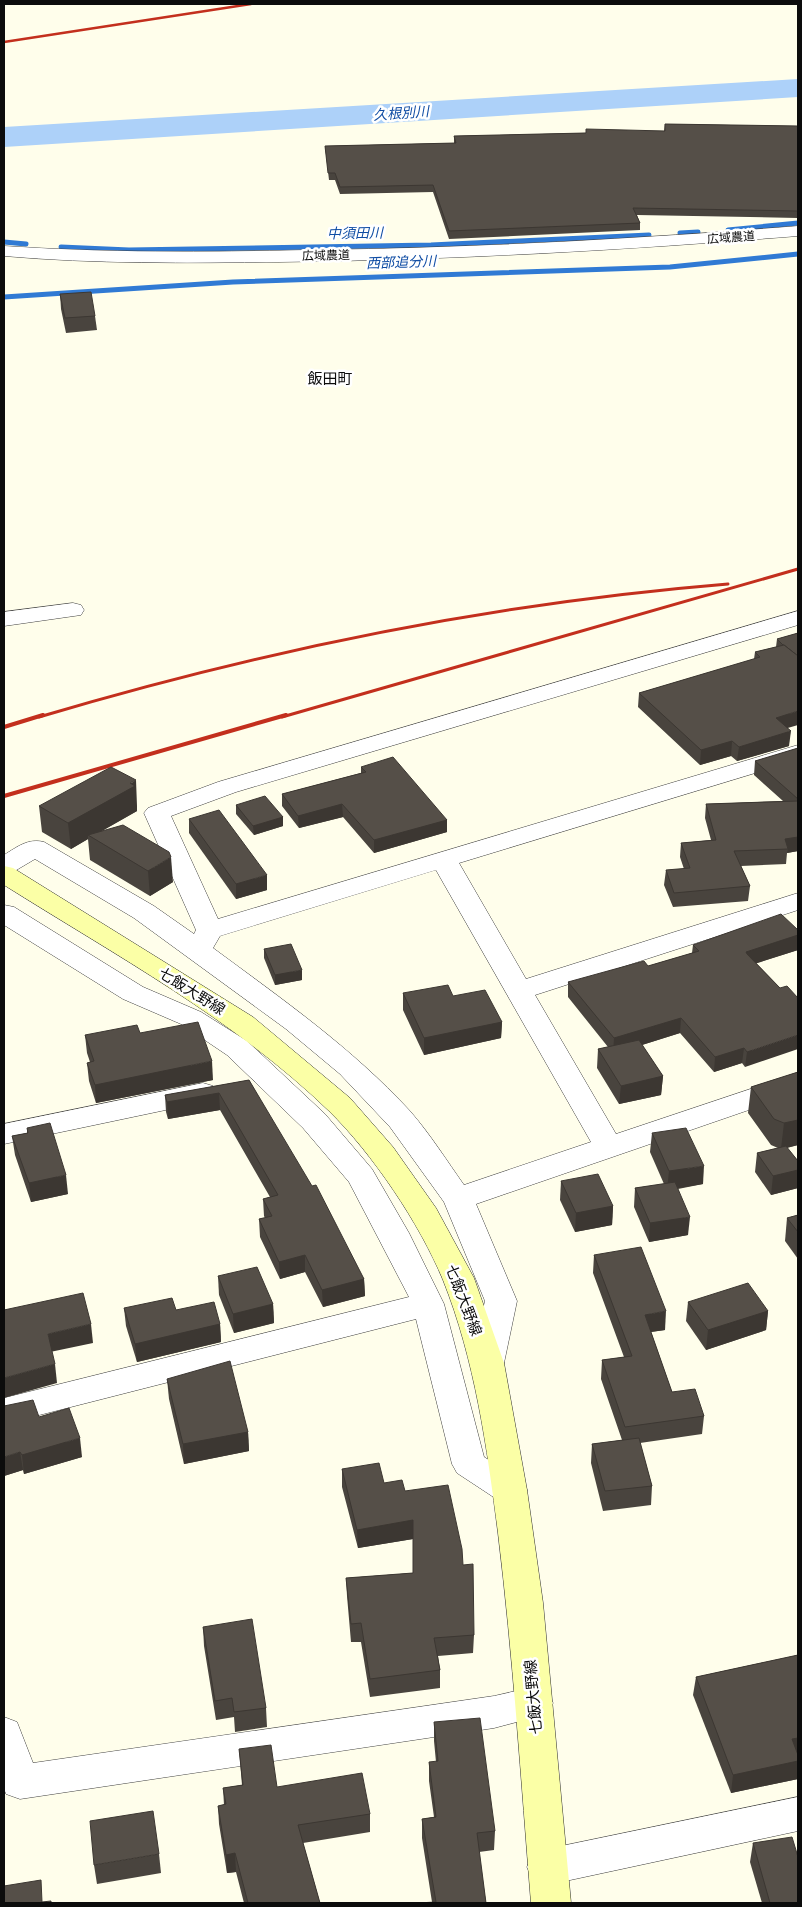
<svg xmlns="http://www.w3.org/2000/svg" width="802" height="1907" font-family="Merriweather,'Noto Sans JP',serif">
<rect width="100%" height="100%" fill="#fffeeb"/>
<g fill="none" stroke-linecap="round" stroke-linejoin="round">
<g stroke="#307ad4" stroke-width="5">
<path d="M728 230 798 223"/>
<path d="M680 233 698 232"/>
<path d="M4 242 26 244"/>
<path d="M61 247 129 250 431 245 649 235"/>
<path d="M4 297 233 282 670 267 798 254"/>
</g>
<path fill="#add1f9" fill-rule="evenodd" d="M798 79V97L4 147V127Z"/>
<g stroke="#3f3f3f" stroke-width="1">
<g id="minor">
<path d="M73 603 81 605 84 610 81 615 4 626V612Z"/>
<path d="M798 611V625L236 792 171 816 218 919 798 745V760L459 863 526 979 798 893V910L535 995 616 1134 798 1073V1093L476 1204 517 1301 504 1363 499 1372 487 1375 475 1372 470 1363 485 1301 444 1202 390 1127 340 1074 286 1029 134 918 35 859 13 872 4 874V855C17 847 28 838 44 842L154 906 194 934 196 930 144 813 148 808 218 782ZM436 870 591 1142 464 1185C447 1161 430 1134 410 1111 352 1048 282 999 213 948L220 936Z"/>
<path d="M4 905 14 907 143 987 201 1012 247 1041 325 1114 372 1169 409 1233 444 1304 484 1457 522 1480 527 1490 522 1500 510 1504 498 1500 457 1473 452 1464 416 1319 4 1424V1398L409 1297 349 1182 303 1128 227 1055 181 1024 123 999 4 925Z"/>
<path d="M203 1083 213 1086 218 1093 213 1100 4 1144V1124Z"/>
<path d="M534 1687 547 1692 553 1703 547 1714 494 1728 20 1799 6 1794 4 1788V1717L17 1722 33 1763 494 1696Z"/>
<path d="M798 1797V1831L547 1885 533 1880 527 1867 533 1854 547 1849Z"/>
</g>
</g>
<g stroke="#3f3f3f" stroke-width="1">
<path id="tertiary" d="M798 226V236C625 250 453 260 279 262 187 263 95 264 4 256V246C105 253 206 252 307 250 471 248 635 239 798 226Z"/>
</g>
<g stroke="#2e2e2e" stroke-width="1">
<path id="secondary" d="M4 866 13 868 253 1017 350 1098 393 1147 436 1208 474 1278 504 1363 527 1490 543 1603 571 1903H531C521 1780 513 1656 498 1533 487 1447 475 1360 443 1280 420 1224 372 1153 329 1111 234 1019 115 955 4 885Z"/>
</g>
<use href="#minor" fill="#fff" fill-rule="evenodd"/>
<use href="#tertiary" fill="#fff" fill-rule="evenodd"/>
<use href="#secondary" fill="#fbffa6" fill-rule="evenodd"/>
<path stroke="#c32f1d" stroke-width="2.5" d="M4 42 251 4"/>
<g stroke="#c32f1d" stroke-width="3">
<path d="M39 717C264 650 494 603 728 584"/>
<path d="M282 717 798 569"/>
</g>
<g stroke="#c32f1d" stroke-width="4">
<path d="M4 727 43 715"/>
<path d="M4 796 286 715"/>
</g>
</g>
<g fill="#49443e">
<path d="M665 124 798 126V218L637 215 640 223V230L449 239 433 192 340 194 335 180H329L325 146 454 143V136L664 131Z"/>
<path d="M60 294 95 316 97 330 66 333 61 309Z"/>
<path d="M798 633 788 728 789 746 737 761 731 756 700 765 638 707 639 693 754 659 755 652 776 647 777 639Z"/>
<path d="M798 748V851L787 853 786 864 741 866 750 886 748 901 673 907 664 885 666 870 684 869 680 857 681 843 711 840 705 818 706 804 783 801 754 775 755 761Z"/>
<path d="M361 767 447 820V832L374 853 343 817 299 828 282 806V794L361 773Z"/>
<path d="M236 805 283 817V826L254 835 236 814Z"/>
<path d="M39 806H137V811L102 831 173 882 150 896 90 860 88 839 71 849 42 832Z"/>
<path d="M189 819 267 890 236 899 189 833Z"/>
<path d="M798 930V950L756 963 780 988 745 1067 742 1063 714 1072 680 1033 642 1045 663 1076 661 1095 619 1104 597 1068 598 1049 608 1047 568 997V982L648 966 692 953 693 945Z"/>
<path d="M264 949 302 980 275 985 264 958Z"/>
<path d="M403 993 453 996 502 1022 501 1038 424 1055 403 1010Z"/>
<path d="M140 1033 213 1080 96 1103 89 1081 87 1063 90 1062 87 1053 85 1035Z"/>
<path d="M798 1072V1145L787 1148 798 1161V1188L771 1195 755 1172 757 1153 778 1148 771 1145 748 1113 751 1087Z"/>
<path d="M249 1080 364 1279 365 1296 323 1307 305 1272 280 1279 260 1237 259 1219 265 1218 264 1216 263 1199 270 1197 220 1110 168 1119 166 1112 165 1095Z"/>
<path d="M27 1128 68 1194 31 1202 15 1155 12 1136 27 1133Z"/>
<path d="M652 1133 703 1184 678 1189 688 1235 649 1242 634 1207 635 1188 664 1184 650 1152Z"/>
<path d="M561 1181 613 1206 612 1225 575 1232 560 1200Z"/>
<path d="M798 1215V1259L785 1241 787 1218Z"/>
<path d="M594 1255 665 1330 651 1332 672 1392 704 1416 702 1434 640 1443 652 1486 651 1505 603 1511 591 1463 592 1444 622 1440 601 1379 602 1360 624 1357 593 1273Z"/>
<path d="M218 1276 273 1304 274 1323 234 1333 219 1295Z"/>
<path d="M688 1302 768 1311 766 1330 706 1350 686 1321Z"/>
<path d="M124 1308 220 1324 221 1342 137 1362 126 1326Z"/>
<path d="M167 1379 248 1432 249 1451 184 1464 169 1399Z"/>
<path d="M39 1417 82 1457 24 1474 23 1470 4 1476Z"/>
<path d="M342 1469 405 1491 463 1565 474 1635 473 1653 438 1656 440 1670V1688L370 1697 361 1642H351L347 1596 346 1578 413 1573V1539L358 1548 342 1487Z"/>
<path d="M203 1627 266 1708 267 1727 235 1732 234 1717 216 1720 204 1646Z"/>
<path d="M798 1655V1779L731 1793 693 1695 696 1677Z"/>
<path d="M434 1722 495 1831 494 1850 479 1852 486 1903 432 1902 422 1838V1819L434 1817 429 1781V1762H436L434 1741Z"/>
<path d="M239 1749 277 1787 370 1814V1832L303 1843 320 1903H244L236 1872 227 1873 219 1824 218 1806 224 1805 223 1788 242 1785Z"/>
<path d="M753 1843 798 1903H762L750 1862Z"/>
<path d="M159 1854 161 1873 97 1884 94 1865Z"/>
</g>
<g fill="#3c3732">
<path d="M798 711V725L774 732 776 718Z"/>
<path d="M791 731 789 746 737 761 739 747Z"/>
<path d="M732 741 731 756 700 765 701 750Z"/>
<path d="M136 780 137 806V811L91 837 88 835V839L71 849 68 823Z"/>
<path d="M342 804 343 817 299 828 298 816Z"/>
<path d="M283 817V826L254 835 253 826Z"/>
<path d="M447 820V832L374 853V840Z"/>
<path d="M798 837V851L787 853 788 849 785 839Z"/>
<path d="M171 857 173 882 150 896 148 871Z"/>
<path d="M267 875V890L236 899V884Z"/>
<path d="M798 935V950L745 967 746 952Z"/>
<path d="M302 970V980L275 985V975Z"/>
<path d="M681 1018 680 1033 613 1054 614 1038Z"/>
<path d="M502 1022 501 1038 424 1055V1038Z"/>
<path d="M798 1035V1049L745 1067 747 1052Z"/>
<path d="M744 1048 742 1063 714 1072 715 1057Z"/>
<path d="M212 1061 213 1080 96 1103 95 1085Z"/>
<path d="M663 1076 661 1095 619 1104 621 1086Z"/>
<path d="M219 1093 220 1110 168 1119 167 1102Z"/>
<path d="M798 1120V1145L781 1149 784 1123Z"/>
<path d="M704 1166 703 1184 667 1190 669 1171Z"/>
<path d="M798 1170V1188L771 1195 773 1176Z"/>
<path d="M66 1175 68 1194 31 1202 29 1183Z"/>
<path d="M613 1206 612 1225 575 1232 576 1213Z"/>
<path d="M690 1217 688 1235 649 1242 650 1223Z"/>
<path d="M305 1255V1272L280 1279 279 1262Z"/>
<path d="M364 1279 365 1296 323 1307 322 1290Z"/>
<path d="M273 1304 274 1323 234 1333 233 1314Z"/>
<path d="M666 1311 665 1330 643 1333 645 1315Z"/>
<path d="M768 1311 766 1330 706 1350 708 1330Z"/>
<path d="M91 1324 93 1343 50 1352 48 1334Z"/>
<path d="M220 1324 221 1342 137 1362 135 1344Z"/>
<path d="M55 1364 57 1383 4 1398V1378Z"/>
<path d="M248 1432 249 1451 184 1464 183 1444Z"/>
<path d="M80 1438 82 1457 24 1474 22 1455Z"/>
<path d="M20 1452 23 1470 4 1476V1457Z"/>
<path d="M413 1520V1539L358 1548 357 1530Z"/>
<path d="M798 1738V1756L792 1739Z"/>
<path d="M798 1761V1779L731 1793 733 1775Z"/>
<path d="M235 1853 236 1872 227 1873 226 1855Z"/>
</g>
<g fill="#554f48" stroke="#3c3732">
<path d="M665 124 798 126V211L633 208 640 223 449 231 433 185 340 187 335 173H328L325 146 456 143 454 136 586 133V129L665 131Z"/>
<path d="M91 292 95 316 65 318 60 294Z"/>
<path d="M798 633V656L784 645H783L777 639Z"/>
<path d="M784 645 798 656V711L776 718 791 731 739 747 732 741 701 750 639 693 760 657 755 652Z"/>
<path d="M798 748V799L755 761Z"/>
<path d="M393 757 447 820 374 840 342 804 298 816 282 794 366 772 361 767Z"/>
<path d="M111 767 136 780 130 783 135 786 68 823 39 806Z"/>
<path d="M265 796 283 817 253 826 236 805Z"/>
<path d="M798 801V837L785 839 788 849 734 851 750 886 674 893 666 870 690 868 681 843 716 840 706 804Z"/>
<path d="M219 810 267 875 236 884 189 819Z"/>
<path d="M123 825 169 852 171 857 148 871 88 835Z"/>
<path d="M781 914 798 930V935L746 952 747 954 780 988 787 986 798 998V1035L747 1052 744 1048 715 1057 681 1018 614 1038 568 982 644 961 648 966 699 951 693 945Z"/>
<path d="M291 944 302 970 275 975 264 949Z"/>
<path d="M448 985 453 996 485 990 502 1022 424 1038 403 993Z"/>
<path d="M198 1022 212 1061 95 1085 87 1063 94 1061 85 1035 137 1025 140 1033Z"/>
<path d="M639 1040 663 1076 621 1086 598 1049Z"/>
<path d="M798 1072V1120L784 1123 774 1119 751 1087Z"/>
<path d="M249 1080 312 1186 316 1185 364 1279 322 1290 305 1255 279 1262 259 1219 272 1216 263 1199 278 1195 219 1093 167 1102 165 1095Z"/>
<path d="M50 1123 66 1175 29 1183 12 1136 28 1133 27 1128Z"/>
<path d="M686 1128 704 1166 669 1171 652 1133Z"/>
<path d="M786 1146 798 1161V1170L773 1176 757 1153Z"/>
<path d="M598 1174 613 1206 576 1213 561 1181Z"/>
<path d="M675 1182 690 1217 650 1223 635 1188Z"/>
<path d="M798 1215V1232L787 1218Z"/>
<path d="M641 1247 666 1311 645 1315 672 1392 695 1389 704 1416 625 1427 602 1360 632 1356 594 1255Z"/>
<path d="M257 1267 273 1304 233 1314 218 1276Z"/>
<path d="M748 1283 768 1311 708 1330 688 1302Z"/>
<path d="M83 1293 91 1324 48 1334 55 1364 4 1378V1310Z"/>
<path d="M172 1298 176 1310 214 1302 220 1324 135 1344 124 1308Z"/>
<path d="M230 1361 248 1432 183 1444 167 1379Z"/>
<path d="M33 1400 39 1417 69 1408 80 1438 22 1455 20 1452 4 1457V1406Z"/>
<path d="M639 1438 652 1486 605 1491 592 1444Z"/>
<path d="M379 1463 384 1483 402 1480 405 1491 448 1485 462 1549 463 1565 473 1564 474 1635 434 1638 440 1670 370 1679 361 1623 351 1624 346 1578 413 1573V1520L357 1530 342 1469Z"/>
<path d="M252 1619 266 1708 234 1712 232 1698 215 1701 203 1627Z"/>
<path d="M798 1655V1738L792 1739 798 1755V1761L733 1775 696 1677Z"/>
<path d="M480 1718 495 1831 477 1833 486 1903H417L436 1902 422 1819 436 1817 429 1762 438 1761 434 1722Z"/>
<path d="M271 1745 277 1787 362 1773 370 1814 298 1825 320 1903H248L235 1853 226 1855 218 1806 226 1804 223 1788 243 1785 239 1749Z"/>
<path d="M153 1811 159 1854 94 1865 90 1821Z"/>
<path d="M792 1837 798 1857V1903H770L753 1843Z"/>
<path d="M41 1880 42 1902 51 1901V1903H4V1886Z"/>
</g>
<g text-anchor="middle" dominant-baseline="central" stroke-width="5" stroke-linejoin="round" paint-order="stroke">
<g font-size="12" fill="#0c0c0c" stroke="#fff">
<text transform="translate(731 237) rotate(-4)">広域農道</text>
<text transform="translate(326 255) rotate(-1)">広域農道</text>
</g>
<g font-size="14" font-style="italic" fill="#104da4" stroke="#fff">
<text transform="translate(401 113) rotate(-4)">久根別川</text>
<text transform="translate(355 233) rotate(-1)">中須田川</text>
<text transform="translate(401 262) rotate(-2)">西部追分川</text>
</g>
<g font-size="15" fill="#0c0c0c" stroke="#fff">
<text x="330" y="378">飯田町</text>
</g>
<g font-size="15" fill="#0c0c0c" stroke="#fff">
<text transform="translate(192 991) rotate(32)">七飯大野線</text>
<text transform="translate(464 1300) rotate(69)">七飯大野線</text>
<text transform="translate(533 1697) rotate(-95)">七飯大野線</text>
</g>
</g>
<rect width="802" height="1907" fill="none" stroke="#0c0c0c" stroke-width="10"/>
</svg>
